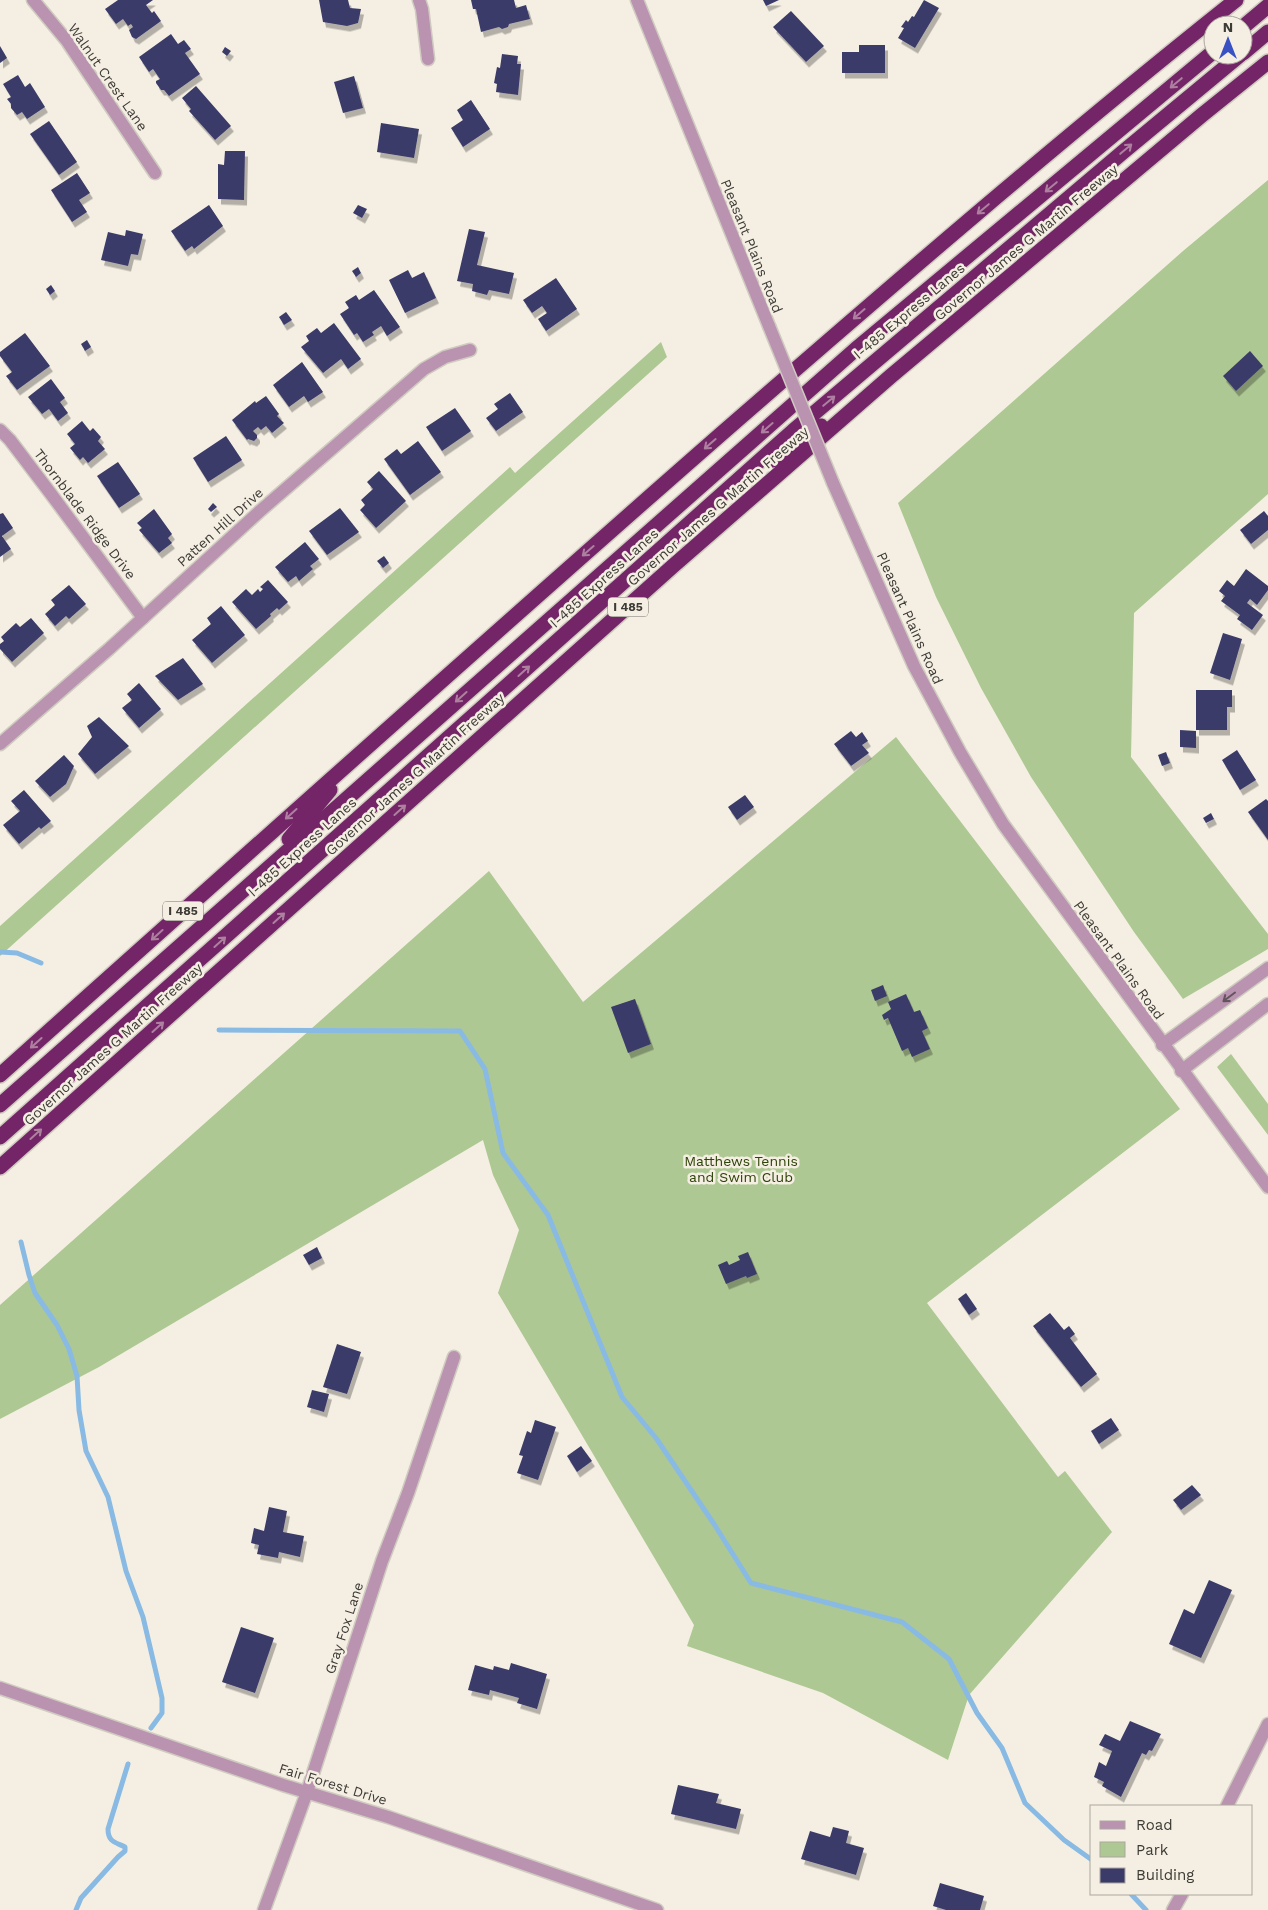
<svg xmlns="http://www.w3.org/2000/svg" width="1268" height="1910" font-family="'Work Sans',sans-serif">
<defs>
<filter id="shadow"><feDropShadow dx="3" dy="5.5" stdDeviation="0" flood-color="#0004"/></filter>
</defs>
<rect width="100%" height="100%" fill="#f5efe3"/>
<g fill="#aec893">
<path d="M1268 180V494L1134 613 1131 757 1268 934V949L1183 999 1134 932 1031 777 981 688 936 597 898 503 1183 251Z"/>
<path d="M661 342 667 357 0 956V926L510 467 515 473Z"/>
<path d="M896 737 1180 1109 927 1303 1058 1477 1065 1471 1112 1532 969 1695 948 1760 823 1693 687 1646 694 1625 498 1293 519 1230 493 1175 483 1140 99 1367 0 1419V1305L489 871 583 1002Z"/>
<path d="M1231 1054 1268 1104V1135L1217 1067Z"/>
</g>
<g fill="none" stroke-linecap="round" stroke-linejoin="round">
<g stroke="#89bae3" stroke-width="5">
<path d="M0 952 17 953 41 963"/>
<path d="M219 1030 460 1031 485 1069 503 1153 548 1215 622 1397 656 1438 714 1524 751 1583 902 1622 949 1659 977 1713 1002 1748 1025 1803 1064 1840 1092 1860"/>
<path d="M21 1242 29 1275 35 1293 57 1325 69 1349 77 1376 79 1410 86 1451 108 1497 126 1571 143 1617 162 1698V1713L151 1728"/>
<path d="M1131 1894 1146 1910"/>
<path d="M76 1910 81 1898 118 1857 125 1851V1847C115 1842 108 1842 108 1829L128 1764"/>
</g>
</g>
<g fill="#3b3b69" filter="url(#shadow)">
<path d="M118 0H153L146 5 152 13 154 11 161 21 136 39 132 37 129 30 133 27 131 24 128 26 123 19 116 24 105 9Z"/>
<path d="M319 0H348L350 8 361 9 358 23 347 26 323 22Z"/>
<path d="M471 0H514L516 8 526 5 530 19 509 24 508 27 502 29 499 27 481 32 476 9H473Z"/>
<path d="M763 0H779L766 6Z"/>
<path d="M924 0 939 8 915 48 898 38 904 28 901 27 906 20 908 22 912 16 914 17Z"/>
<path d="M791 11 824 46 806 62 773 27Z"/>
<path d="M171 34 178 44 184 40 191 49 185 53 200 74 169 96 164 90H161L156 83V81L160 79 153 69 149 72 139 57Z"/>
<path d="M859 45H885V73H842V52H859Z"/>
<path d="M0 46 7 58 0 63Z"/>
<path d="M225 47 231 51 227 56 222 52Z"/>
<path d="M502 54 518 56 517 64H521L518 95 496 92 497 84 494 83 497 67 500 68Z"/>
<path d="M18 75 25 87 30 83 45 107 27 119 22 112 17 115 11 108V104L7 99 11 97 3 84Z"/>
<path d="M354 76 363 108 343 113 334 82Z"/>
<path d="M196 86 231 126 215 140 189 111 191 109 182 98Z"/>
<path d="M471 100 490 129 463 147 451 128 463 120 457 110Z"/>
<path d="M49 121 77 162 59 175 30 134Z"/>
<path d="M381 123 419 129 414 158 377 152Z"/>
<path d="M225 151H245L244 200 218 199V164L224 165Z"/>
<path d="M77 173 90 193 79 200 87 212 72 222 51 190Z"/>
<path d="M209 205 223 226 194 249 192 246 185 251 171 231Z"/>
<path d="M358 205 367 209 362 218 353 213Z"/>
<path d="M469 229 485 232 477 265 514 273 509 294 489 290 487 295 472 291 473 284 457 281Z"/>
<path d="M126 230 143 234 138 255 131 254 128 266 101 260 108 232 125 236Z"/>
<path d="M358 267 361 273 356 277 352 271Z"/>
<path d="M408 270 412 278 424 272 436 298 405 313 389 280Z"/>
<path d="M556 278 577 309 546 331 538 319 547 313 542 306 532 313 523 300Z"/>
<path d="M51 285 55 291 50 295 46 289Z"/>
<path d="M374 290 400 327 387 336 381 326 372 332 374 335 363 342 357 333 354 335 340 314 349 308 345 302 356 295 359 300Z"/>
<path d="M286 312 292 320 284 325 279 317Z"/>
<path d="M334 323 361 359 348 369 341 359 323 373 301 347 309 341 306 336 317 328 321 333Z"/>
<path d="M25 333 50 366 17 390 6 376 12 372 0 356V352Z"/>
<path d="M87 340 91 347 85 351 81 344Z"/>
<path d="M1250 351 1263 366 1236 391 1223 376Z"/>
<path d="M302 362 323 392 308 402 304 396 289 407 273 385Z"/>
<path d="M51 379 65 398 60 402 68 413 58 421 49 409 42 414 28 397Z"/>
<path d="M510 393 523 412 496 431 486 418 498 409 494 404Z"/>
<path d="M266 396 279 414 277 416 284 423 272 433 266 426 261 430 258 427 253 431 257 435V438L254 441 248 439 247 440 232 420 255 401 256 403Z"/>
<path d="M455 408 471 431 442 451 426 427Z"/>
<path d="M82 421 90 431 93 428 101 437 98 441 105 449 88 463 83 457 80 460 70 448 75 444 67 434Z"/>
<path d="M226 436 242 460 208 482 193 458Z"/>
<path d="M418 441 441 472 410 495 384 459 397 449 401 454Z"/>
<path d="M118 462 140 494 119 508 97 476Z"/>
<path d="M379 471 406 501 376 528 360 510 365 505 361 500 373 489 367 482Z"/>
<path d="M213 503 217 507 211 512 208 509Z"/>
<path d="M340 508 359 532 327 555 309 531Z"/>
<path d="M154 509 172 534 168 538 172 543 159 553 139 530 142 528 137 523Z"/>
<path d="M1264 511 1268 516V530L1251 544 1240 530Z"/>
<path d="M3 513 13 528 2 536 11 549 0 557V514Z"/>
<path d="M305 542 319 559 310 566 313 569 299 581 296 576 288 582 275 567Z"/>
<path d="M384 556 389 563 383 568 377 561Z"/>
<path d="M1246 569 1268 586V590L1257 605 1250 599 1247 603 1263 615 1252 630 1237 619 1240 615 1221 601 1225 596 1219 591 1227 580 1234 586Z"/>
<path d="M268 580 288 602 279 610 277 608 270 614 271 616 256 629 232 602 246 589 252 595 258 589 260 592 263 589 260 587Z"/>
<path d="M69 585 86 604 69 619 66 616 55 626 45 614 55 605 51 600Z"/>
<path d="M221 606 245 635 212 663 192 640 211 624 207 618Z"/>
<path d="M31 618 44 633 12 662 0 649V644L4 641 1 637 16 623 20 627Z"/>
<path d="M1223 633 1242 639 1230 680 1210 673Z"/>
<path d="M183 658 203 684 178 700 155 676Z"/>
<path d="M139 683 161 709 139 728 122 708 132 700 127 694Z"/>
<path d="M1196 690H1232V707H1227V730H1196Z"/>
<path d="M99 717 129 746 95 774 78 754 92 737 87 726Z"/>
<path d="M1180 730 1196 731V748L1180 747Z"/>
<path d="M851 731 856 737 862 732 868 741 862 745 869 753 851 766 834 744Z"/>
<path d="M1237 750 1256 780 1240 790 1222 760Z"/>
<path d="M1166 752 1170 763 1162 766 1158 755Z"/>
<path d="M64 755 74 766 66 784 50 797 35 781Z"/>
<path d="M24 790 51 821 41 829 39 827 19 844 3 825 20 811 11 801Z"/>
<path d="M745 795 754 807 737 820 728 807Z"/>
<path d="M1266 799 1268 801V840L1248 812Z"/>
<path d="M1211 813 1214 819 1206 823 1203 818Z"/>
<path d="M883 985 887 996 875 1001 871 990Z"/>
<path d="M906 994 914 1012 920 1010 928 1028 922 1031 930 1049 912 1057 908 1048 902 1051 888 1018 884 1020 882 1015 891 1009 888 1002Z"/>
<path d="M635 999 651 1044 628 1053 611 1007Z"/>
<path d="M317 1247 322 1258 309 1265 303 1255Z"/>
<path d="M748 1252 757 1274 747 1278 746 1276 726 1284 718 1265 727 1261 729 1265 740 1260 738 1256Z"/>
<path d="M966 1293 977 1309 969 1315 958 1299Z"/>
<path d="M1050 1313 1064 1330 1069 1326 1075 1334 1070 1338 1097 1374 1081 1387 1033 1326Z"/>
<path d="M337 1344 361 1352 347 1394 323 1387Z"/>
<path d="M312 1390 329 1394 324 1412 307 1407Z"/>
<path d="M1111 1418 1119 1430 1099 1444 1091 1431Z"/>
<path d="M535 1420 556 1427 538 1480 517 1473 523 1456 519 1455 527 1431 531 1433Z"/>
<path d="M581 1446 592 1461 577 1472 567 1456Z"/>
<path d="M1192 1485 1201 1495 1181 1510 1173 1500Z"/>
<path d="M269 1507 287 1511 283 1532 304 1536 300 1557 279 1552 278 1558 257 1554 259 1545 251 1543 254 1528 264 1531Z"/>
<path d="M1209 1580 1232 1590 1201 1658 1169 1644 1184 1609 1194 1614Z"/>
<path d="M241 1627 274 1638 255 1693 222 1682Z"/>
<path d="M511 1663 547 1674 537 1709 517 1703 519 1698 490 1690 489 1695 468 1690 475 1665 493 1670 494 1666 509 1670Z"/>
<path d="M1130 1721 1161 1734 1152 1751 1149 1750 1146 1755 1142 1753 1121 1797 1102 1786 1104 1782 1094 1777 1099 1762 1106 1766 1112 1751 1099 1745 1105 1734 1120 1741Z"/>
<path d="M678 1785 719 1794 716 1803 741 1809 736 1829 671 1814Z"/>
<path d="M833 1827 849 1831 846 1843 864 1848 856 1875 801 1859 810 1831 830 1837Z"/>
<path d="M940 1883 984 1896 980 1910H946L933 1906Z"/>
</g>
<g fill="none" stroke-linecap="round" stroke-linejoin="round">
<g stroke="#d0cbc0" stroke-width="15">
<g id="minor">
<path d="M33 0 67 41 155 173"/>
<path d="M419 0 422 9 428 59"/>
<path d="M0 430 10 440 51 494 143 618"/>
<path d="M0 744 109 649 260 511 424 369 445 357 470 350"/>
<path d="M1162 1045 1268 968"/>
<path d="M1181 1071 1268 1004"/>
<path d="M0 1688 283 1785 388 1817 657 1910"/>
<path d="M1227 1806 1268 1724"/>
<path d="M264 1910 307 1792 382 1561 408 1493 454 1357"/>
<path d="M1173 1910 1182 1894"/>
</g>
</g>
<g stroke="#d0cbc0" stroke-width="15">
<g id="tertiary">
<path d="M637 0 769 326"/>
<path d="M833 483 914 666 960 752 1003 824 1268 1187"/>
</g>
</g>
<g stroke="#d0cbc0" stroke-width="18">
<g id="motorway">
<path d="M1243 27 1268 6"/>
<path d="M1243 53 1268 32"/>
<path d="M773 460 821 426"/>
<path d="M289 839 330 790"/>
<path d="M0 1075C239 861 478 647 720 435 890 287 1060 140 1236 0"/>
<path d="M0 1105 856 349 1213 52"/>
<path d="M0 1137 793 431 1123 152 1240 55"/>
<path d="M0 1167 673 566 891 376 1202 115 1268 62"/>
</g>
</g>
<use href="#minor" stroke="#ba93b1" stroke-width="12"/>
<use href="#tertiary" stroke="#ba93b1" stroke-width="12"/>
<use href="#motorway" stroke="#742568" stroke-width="15"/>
<g stroke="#d0cbc0" stroke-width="15" stroke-linecap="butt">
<path id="tertiary-bridge" d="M769 326 833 483"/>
</g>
<use href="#tertiary-bridge" stroke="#ba93b1" stroke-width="12"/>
</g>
<defs><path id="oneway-shaft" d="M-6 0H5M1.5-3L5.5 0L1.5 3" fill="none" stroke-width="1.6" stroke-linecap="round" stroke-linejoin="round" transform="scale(1.25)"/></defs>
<g stroke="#ae809f">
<use href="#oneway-shaft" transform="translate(1176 83) rotate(140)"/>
<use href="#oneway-shaft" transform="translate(1126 149) rotate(-40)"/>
<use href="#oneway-shaft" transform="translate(1051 187) rotate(140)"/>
<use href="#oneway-shaft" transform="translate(983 209) rotate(140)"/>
<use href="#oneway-shaft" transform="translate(859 314) rotate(139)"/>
<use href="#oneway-shaft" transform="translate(829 401) rotate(-40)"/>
<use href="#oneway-shaft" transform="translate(767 428) rotate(139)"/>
<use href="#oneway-shaft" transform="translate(710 444) rotate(139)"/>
<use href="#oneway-shaft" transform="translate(588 551) rotate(139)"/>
<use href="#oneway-shaft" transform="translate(524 671) rotate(-42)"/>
<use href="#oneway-shaft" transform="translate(461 697) rotate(138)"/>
<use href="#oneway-shaft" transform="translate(400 810) rotate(-42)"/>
<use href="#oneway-shaft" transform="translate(291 814) rotate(138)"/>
<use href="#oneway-shaft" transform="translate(279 918) rotate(-42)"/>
<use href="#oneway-shaft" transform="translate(157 935) rotate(138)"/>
<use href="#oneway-shaft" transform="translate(220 942) rotate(-42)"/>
<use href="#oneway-shaft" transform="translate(158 1027) rotate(-42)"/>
<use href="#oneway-shaft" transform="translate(36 1043) rotate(138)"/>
<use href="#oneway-shaft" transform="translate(36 1134) rotate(-42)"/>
</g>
<use stroke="#62555b" href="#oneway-shaft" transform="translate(1229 997) rotate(143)"/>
<g text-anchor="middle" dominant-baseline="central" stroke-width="5" stroke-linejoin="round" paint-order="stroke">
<g fill="#f5efe3" stroke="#74716a" stroke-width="1">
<rect x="608" y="597.5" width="40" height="19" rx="4"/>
<rect x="163" y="901.5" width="40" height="19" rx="4"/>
</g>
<g font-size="12" font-weight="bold" fill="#3d3b36">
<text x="628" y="607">I 485</text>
<text x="183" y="911">I 485</text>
</g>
<g font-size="14" fill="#3d3b36" stroke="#f5efe3">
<text transform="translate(108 77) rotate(55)">Walnut Crest Lane</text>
<text transform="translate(1026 242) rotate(-40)">Governor James G Martin Freeway</text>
<text transform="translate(752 246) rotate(68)">Pleasant Plains Road</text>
<text transform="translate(909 311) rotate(-40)">I-485 Express Lanes</text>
<text transform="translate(718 506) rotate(-41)">Governor James G Martin Freeway</text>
<text transform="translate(85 514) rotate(53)">Thornblade Ridge Drive</text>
<text transform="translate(220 527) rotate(-42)">Patten Hill Drive</text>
<text transform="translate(604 578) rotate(-42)">I-485 Express Lanes</text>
<text transform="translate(910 618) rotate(66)">Pleasant Plains Road</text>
<text transform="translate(415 774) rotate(-42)">Governor James G Martin Freeway</text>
<text transform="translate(302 847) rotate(-42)">I-485 Express Lanes</text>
<text transform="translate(1119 960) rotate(54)">Pleasant Plains Road</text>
<text transform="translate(113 1044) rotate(-42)">Governor James G Martin Freeway</text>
<text transform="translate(344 1628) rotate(-72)">Gray Fox Lane</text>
<text transform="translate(333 1784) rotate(17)">Fair Forest Drive</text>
</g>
<g font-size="14" fill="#2d4308" stroke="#f5efe3">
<text x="741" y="1161">Matthews Tennis<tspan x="741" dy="16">and Swim Club</tspan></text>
</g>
</g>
<rect x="1090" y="1805" width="162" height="90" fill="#f5efe3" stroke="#aba79e"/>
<rect x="1100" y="1821" width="25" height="8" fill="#ba93b1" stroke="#aba79e"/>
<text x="1136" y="1830" font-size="15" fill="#3d3b36">Road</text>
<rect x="1100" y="1842" width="25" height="15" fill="#aec893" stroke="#aba79e"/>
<text x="1136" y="1855" font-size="15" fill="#3d3b36">Park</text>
<rect x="1100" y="1868" width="25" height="15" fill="#3b3b69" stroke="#aba79e"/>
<text x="1136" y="1880" font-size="15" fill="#3d3b36">Building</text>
<g transform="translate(1228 40)"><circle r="24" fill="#f5efe3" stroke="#aba79e"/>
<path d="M0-4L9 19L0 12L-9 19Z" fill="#3851c3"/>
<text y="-8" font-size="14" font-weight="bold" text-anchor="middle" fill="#3d3b36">N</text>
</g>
</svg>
